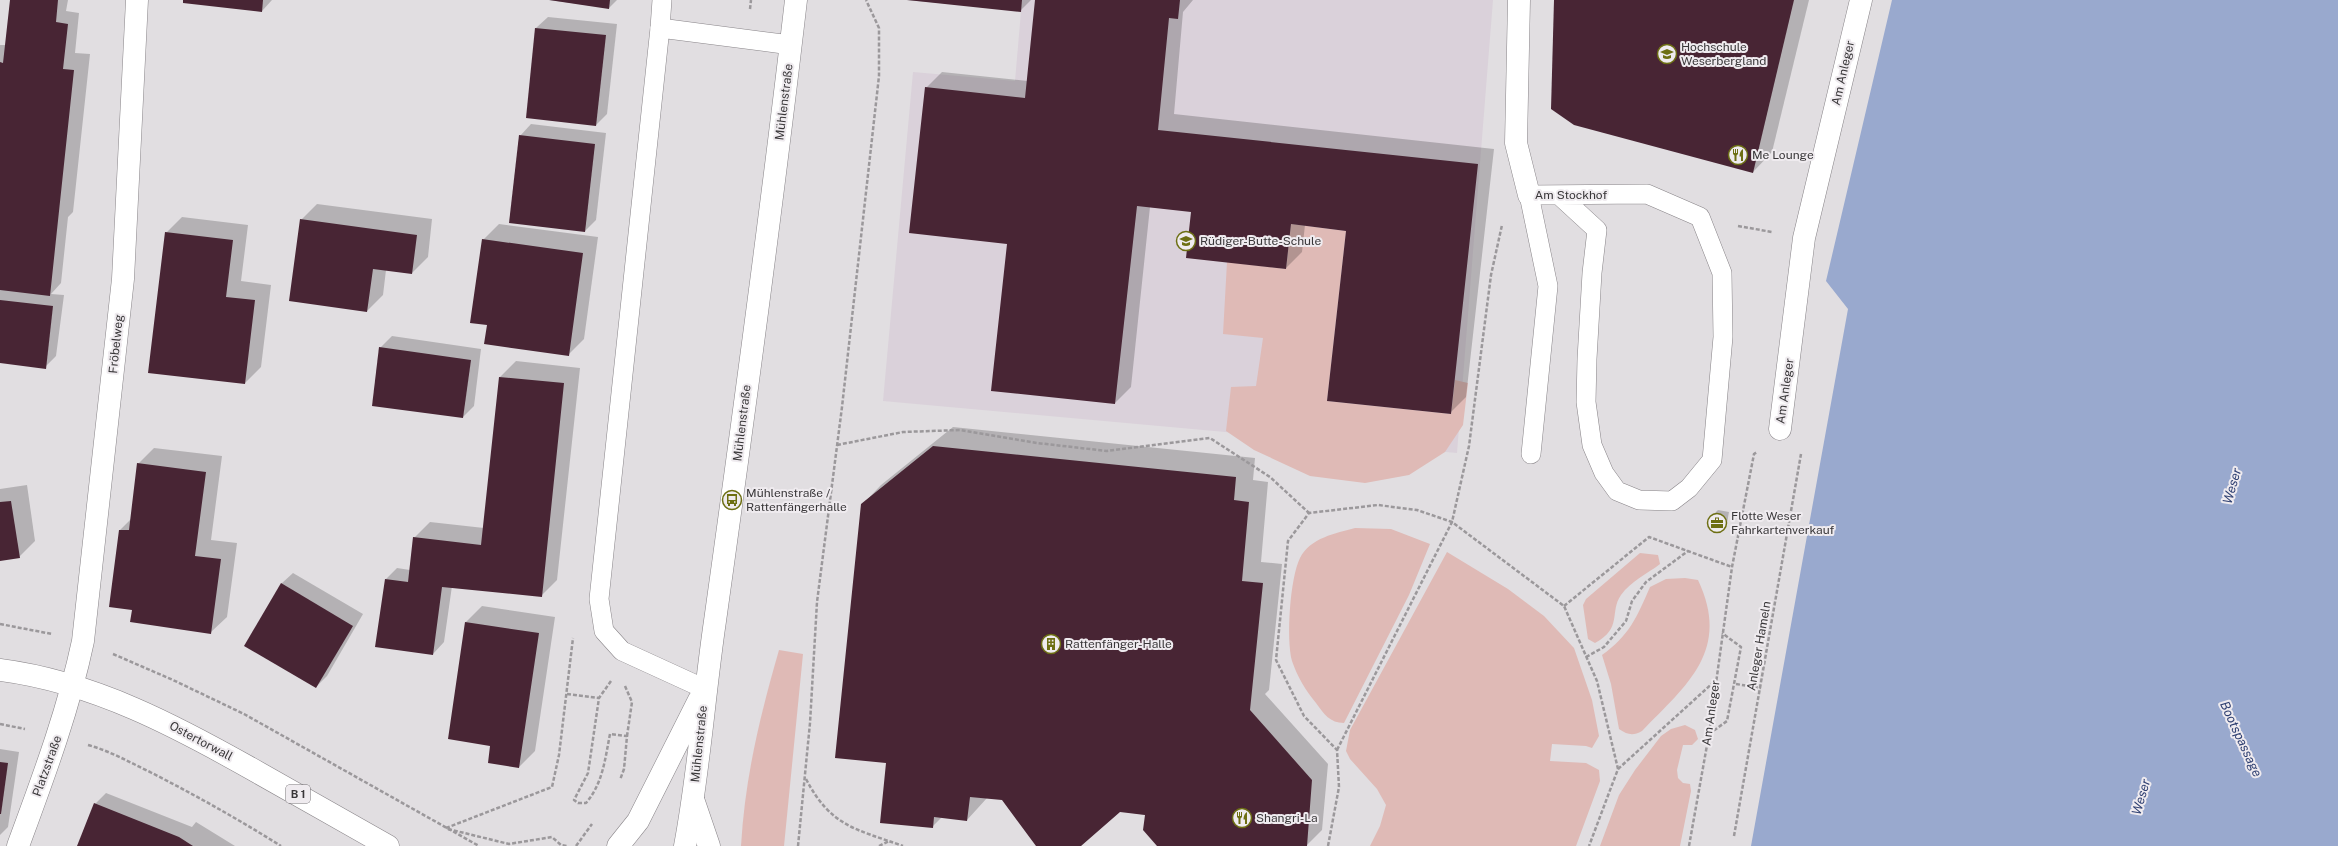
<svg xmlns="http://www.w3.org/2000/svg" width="2338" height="846" font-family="'Public Sans',sans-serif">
<rect width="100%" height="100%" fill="#e1dee1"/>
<path fill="#dad1da" d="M1022 0H1493L1457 453 883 401 913 72 1015 81Z"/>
<g fill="#dfbab6">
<path d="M1291 224 1346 231 1327 401 1451 414 1455 380 1468 383 1463 425 1445 452 1409 475 1365 483 1310 476 1254 450 1226 431 1231 387 1256 386 1263 338 1223 334 1227 262 1286 269Z"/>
<path d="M1355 528 1391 529 1430 544 1409 595 1344 723C1330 723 1324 714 1316 703 1306 691 1297 676 1292 661 1286 639 1290 578 1300 558 1310 538 1336 533 1355 528Z"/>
<path d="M1447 552 1508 589 1544 616 1574 648 1592 700 1599 736 1592 748 1586 746 1552 744 1550 761 1586 763 1599 770 1600 781 1576 846H1370L1380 826 1386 805 1377 789 1350 759 1346 751 1350 730Z"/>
<path d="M1640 553 1658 555 1660 564C1647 574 1631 581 1621 595 1609 612 1623 628 1595 643L1588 639 1583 605 1586 599Z"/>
<path d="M1685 578 1698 580C1731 650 1688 684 1642 731 1633 736 1628 735 1619 729L1611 684 1602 655C1629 636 1637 617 1650 587L1666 579Z"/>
<path d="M779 650 803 654 784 846H741C745 777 760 716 779 650Z"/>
<path d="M1685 725 1695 730 1698 739 1692 745H1683L1677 770 1678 778 1683 783 1690 784 1691 791 1680 846H1600L1619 795 1635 770 1661 736 1671 729Z"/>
</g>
<path fill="#99a9ce" d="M1892 0H2338V846H1751L1848 309 1826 281Z"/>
<g fill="#0003">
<path d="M11 0H68L66 11 79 13 75 53 90 54 73 212 68 217 61 283 51 294 64 295 56 356 45 367 0 362V45H6Z"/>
<path d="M184 0H272L262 11Z"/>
<path d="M549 0H617L609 8Z"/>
<path d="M906 0H1031L1021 10Z"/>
<path d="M1036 0H1193L1183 12 1174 114 1494 149 1466 397 1450 413 1347 230 1305 225 1302 252 1286 268 1192 211 1150 207 1131 387 1115 403 1009 243 926 88 942 72 1028 81Z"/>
<path d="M1555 0H1809L1772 152 1753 172Z"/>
<path d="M548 17 617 24 607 114 596 125 536 28Z"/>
<path d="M531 124 606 133 596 220 585 231 520 136Z"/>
<path d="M317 204 432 219 428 257 412 273 386 270 383 295 367 311 301 220Z"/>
<path d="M182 217 248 225 241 281 271 285 261 367 245 383 166 233Z"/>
<path d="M499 224 598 237 584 339 568 355 488 324 483 240Z"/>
<path d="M392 336 481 349 474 406 463 417 380 348Z"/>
<path d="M516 361 580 368 557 580 541 596 452 586 444 642 433 654 386 579 397 568 410 570 414 538 430 522 484 528 500 377Z"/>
<path d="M953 427 1255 458 1253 480 1268 482 1261 562 1282 564 1269 690 1265 694 1328 764 1322 830 1306 846H1158L1146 815 1120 811 1079 846H1037L1002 799 987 798 967 820 942 817 932 827 887 762 862 505 881 485Z"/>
<path d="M154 448 222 456 211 540 237 543 227 617 211 632 133 610 120 530 131 519 138 464Z"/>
<path d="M27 485 35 541 19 557 0 560V489Z"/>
<path d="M1718 510 1729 512 1727 523 1722 529 1712 516Z"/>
<path d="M293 573 363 614 327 676 316 687 281 584Z"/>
<path d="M482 606 555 617 535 751 519 767 491 745 449 738 466 622Z"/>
<path d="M0 749 19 752 8 827 0 835Z"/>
<path d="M106 793 192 827 196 822 235 846H78L95 804Z"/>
</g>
<g fill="#482534">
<path d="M10 0H58L56 22 68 24 63 69 74 70 50 296 0 290V62L3 63Z"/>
<path d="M183 0H263L262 12 183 3Z"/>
<path d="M549 0H610L609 9Z"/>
<path d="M907 0H1022L1021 12Z"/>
<path d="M1035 0H1180L1178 19 1169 18 1158 130 1478 164 1451 414 1327 401 1346 231 1291 224 1286 269 1186 258 1191 212 1137 206 1115 404 991 391 1007 244 909 233 925 87 1025 98Z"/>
<path d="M1554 0H1794L1753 173 1574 125 1551 109Z"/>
<path d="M535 28 606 35 596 126 526 118Z"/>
<path d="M519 135 595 144 585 232 509 223Z"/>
<path d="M300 219 417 235 412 274 373 269 367 312 289 301Z"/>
<path d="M165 232 233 240 226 297 255 300 245 384 148 373Z"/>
<path d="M482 239 583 253 569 356 484 344 487 325 470 323Z"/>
<path d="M0 300 53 306 46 369 0 363Z"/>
<path d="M379 347 471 360 463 418 372 406Z"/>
<path d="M499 377 564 383 542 597 442 587 433 655 375 647 385 579 408 582 413 537 481 545Z"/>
<path d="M933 446 1236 477 1234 500 1249 502 1242 581 1263 583 1250 710 1312 780 1307 846H1157L1143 830 1145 815 1120 812 1081 846H1036L1002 800 970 797 967 821 934 817 933 828 880 823 886 763 835 758 861 504Z"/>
<path d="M137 463 206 472 195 556 221 559 211 634 130 622 132 610 109 607 119 530H129Z"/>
<path d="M11 501 20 558 0 561V502Z"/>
<path d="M1711 515 1724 518 1722 530 1709 528Z"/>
<path d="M281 583 353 626 316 688 244 646Z"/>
<path d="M465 622 539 633 519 768 488 763 490 746 448 739Z"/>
<path d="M0 762 8 763 1 814H0Z"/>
<path d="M94 803 179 837 193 846H77Z"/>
</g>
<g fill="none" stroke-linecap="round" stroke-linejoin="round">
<g stroke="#888488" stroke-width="20">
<g id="lane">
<path d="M660 28 662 0"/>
<path d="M1531 454 1548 286 1529 195 1647 194 1700 217 1722 273 1723 337 1712 460 1689 488 1672 501 1639 500 1617 491 1604 473 1592 445 1586 402 1587 359 1592 273 1597 230 1560 196"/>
<path d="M705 689 622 651 604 631 599 599 660 28 791 45"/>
</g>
</g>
<g stroke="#888488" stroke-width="23">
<g id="street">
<path d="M1519 0 1516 143 1529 195"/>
<path d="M1780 429 1804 238 1861 0"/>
<path d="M18 846C43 778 68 712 83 641L123 279 137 0"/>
</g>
</g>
<g stroke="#888488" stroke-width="23">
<g id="secondary">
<path d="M694 802 709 846"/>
<path d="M618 846 638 821 699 700"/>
<path d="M685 846C699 772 704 696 715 621 744 414 772 207 796 0"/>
</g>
</g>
<g stroke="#888488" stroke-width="23">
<path id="primary" d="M0 670C94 682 178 727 259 773 302 797 345 822 388 846"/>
</g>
<g stroke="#9b989b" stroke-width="2.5" stroke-dasharray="4 2" stroke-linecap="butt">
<path d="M750 9 751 0"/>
<path d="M1738 226 1772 232"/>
<path d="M837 445 903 432 960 430 1037 443 1107 451 1210 438 1270 477 1309 513"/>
<path d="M1564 606 1649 537 1732 567"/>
<path d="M0 624 52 634"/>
<path d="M113 654 173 680 244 714 479 846"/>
<path d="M1586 657 1604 647 1626 621 1632 601 1646 582 1688 551"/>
<path d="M611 681 599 698 588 773 574 800 578 803H586C603 783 605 759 610 734L627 736 624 769 620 780"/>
<path d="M1736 684 1761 688"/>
<path d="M625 686 632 702 627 736"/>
<path d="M567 694 599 698"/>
<path d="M0 724 25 729"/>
<path d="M1709 734 1727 721 1741 647 1722 633"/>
<path d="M88 745C110 751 129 762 150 772 195 795 238 819 281 846"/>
<path d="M1337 750 1452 522 1564 606 1597 681 1618 769 1589 846"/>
<path d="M1618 769 1715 681"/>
<path d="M806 779C831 827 856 829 903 846"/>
<path d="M446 828 552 787 559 755 573 638"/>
<path d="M448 829 509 844 552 837 561 845 567 846"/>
<path d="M1734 836 1801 454"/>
<path d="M576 846 592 824"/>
<path d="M798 846 810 723 817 602 842 407 879 76V28L866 0"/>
<path d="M879 846 889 841"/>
<path d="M1328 846 1339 787 1337 750 1304 716 1276 660 1288 541 1309 513 1378 505 1417 510 1452 522 1469 446 1491 275 1502 225"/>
<path d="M1689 846 1709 734 1732 567 1754 454 1757 452"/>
</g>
<use href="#lane" stroke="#fff" stroke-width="19"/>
<use href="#street" stroke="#fff" stroke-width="22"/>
<use href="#secondary" stroke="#fff" stroke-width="22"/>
<use href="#primary" stroke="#fff" stroke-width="22"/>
</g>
<defs>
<g id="university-ring" transform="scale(1)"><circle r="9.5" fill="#efebef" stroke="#6d6f13" stroke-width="1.5"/><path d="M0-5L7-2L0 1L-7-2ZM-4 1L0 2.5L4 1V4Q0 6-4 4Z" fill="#6d6f13"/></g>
<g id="restaurant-ring" transform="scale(1)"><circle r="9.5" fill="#efebef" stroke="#6d6f13" stroke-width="1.5"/><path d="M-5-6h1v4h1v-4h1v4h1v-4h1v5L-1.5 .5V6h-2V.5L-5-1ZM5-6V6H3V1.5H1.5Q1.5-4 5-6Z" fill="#6d6f13"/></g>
<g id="school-ring" transform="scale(1)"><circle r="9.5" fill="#efebef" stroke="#6d6f13" stroke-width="1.5"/><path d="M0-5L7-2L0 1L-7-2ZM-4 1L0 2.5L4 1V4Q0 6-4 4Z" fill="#6d6f13"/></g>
<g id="bus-ring" transform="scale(1)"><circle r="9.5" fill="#efebef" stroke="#6d6f13" stroke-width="1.5"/><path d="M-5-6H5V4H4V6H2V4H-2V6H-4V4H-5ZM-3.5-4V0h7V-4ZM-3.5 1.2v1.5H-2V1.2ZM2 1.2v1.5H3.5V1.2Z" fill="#6d6f13"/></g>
<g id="office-ring" transform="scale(1)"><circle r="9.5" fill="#efebef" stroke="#6d6f13" stroke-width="1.5"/><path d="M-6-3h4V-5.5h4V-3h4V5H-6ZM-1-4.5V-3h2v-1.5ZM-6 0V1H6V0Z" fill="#6d6f13"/></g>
<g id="building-ring" transform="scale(1)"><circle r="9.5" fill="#efebef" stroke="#6d6f13" stroke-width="1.5"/><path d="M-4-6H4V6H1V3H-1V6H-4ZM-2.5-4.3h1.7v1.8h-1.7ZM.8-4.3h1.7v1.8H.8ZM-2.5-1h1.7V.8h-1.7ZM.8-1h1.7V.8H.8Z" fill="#6d6f13"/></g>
</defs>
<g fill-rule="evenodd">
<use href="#university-ring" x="1667" y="54"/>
<use href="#restaurant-ring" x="1738" y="155"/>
<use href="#school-ring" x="1186" y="241"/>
<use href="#bus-ring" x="732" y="500"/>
<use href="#office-ring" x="1717" y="523"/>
<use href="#building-ring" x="1051" y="644"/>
<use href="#restaurant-ring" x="1242" y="818"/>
</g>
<g text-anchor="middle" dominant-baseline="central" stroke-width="4" stroke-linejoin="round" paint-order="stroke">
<rect fill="#efebef" stroke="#706d70" stroke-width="1" x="286" y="785" width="24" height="18" rx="3"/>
<g font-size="11" font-weight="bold" fill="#393739">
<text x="298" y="794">B 1</text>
</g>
<g font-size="12" fill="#393739" stroke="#efebef" text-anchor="start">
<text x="1681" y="47">Hochschule<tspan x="1681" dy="14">Weserbergland</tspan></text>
<text x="1752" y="155">Me Lounge</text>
<text x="1200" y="241">Rüdiger-Butte-Schule</text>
<text x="746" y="493">Mühlenstraße /<tspan x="746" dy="14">Rattenfängerhalle</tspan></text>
<text x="1731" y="516">Flotte Weser<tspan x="1731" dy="14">Fahrkartenverkauf</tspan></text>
<text x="1065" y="644">Rattenfänger-Halle</text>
<text x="1256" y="818">Shangri-La</text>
</g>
<g font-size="12" fill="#393739" stroke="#efebef">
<text transform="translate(1843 73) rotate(-77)">Am Anleger</text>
<text transform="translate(784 102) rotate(-83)">Mühlenstraße</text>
<text x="1571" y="195">Am Stockhof</text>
<text transform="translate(116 344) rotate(-84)">Fröbelweg</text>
<text transform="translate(1785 391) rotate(-82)">Am Anleger</text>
<text transform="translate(742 423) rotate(-83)">Mühlenstraße</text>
<text transform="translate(1759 646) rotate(-80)">Anleger Hameln</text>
<text transform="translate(1711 713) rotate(-82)">Am Anleger</text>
<text transform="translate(201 741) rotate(28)">Ostertorwall</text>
<text transform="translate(699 744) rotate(-84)">Mühlenstraße</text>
<text transform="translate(47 766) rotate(-70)">Platzstraße</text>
</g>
<g font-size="13" font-style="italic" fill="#2e3f71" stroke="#efebef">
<text transform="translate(2232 486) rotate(-74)">Weser</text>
<text transform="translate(2241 739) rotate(65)">Bootspassage</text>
<text transform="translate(2141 797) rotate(-74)">Weser</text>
</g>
</g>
</svg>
